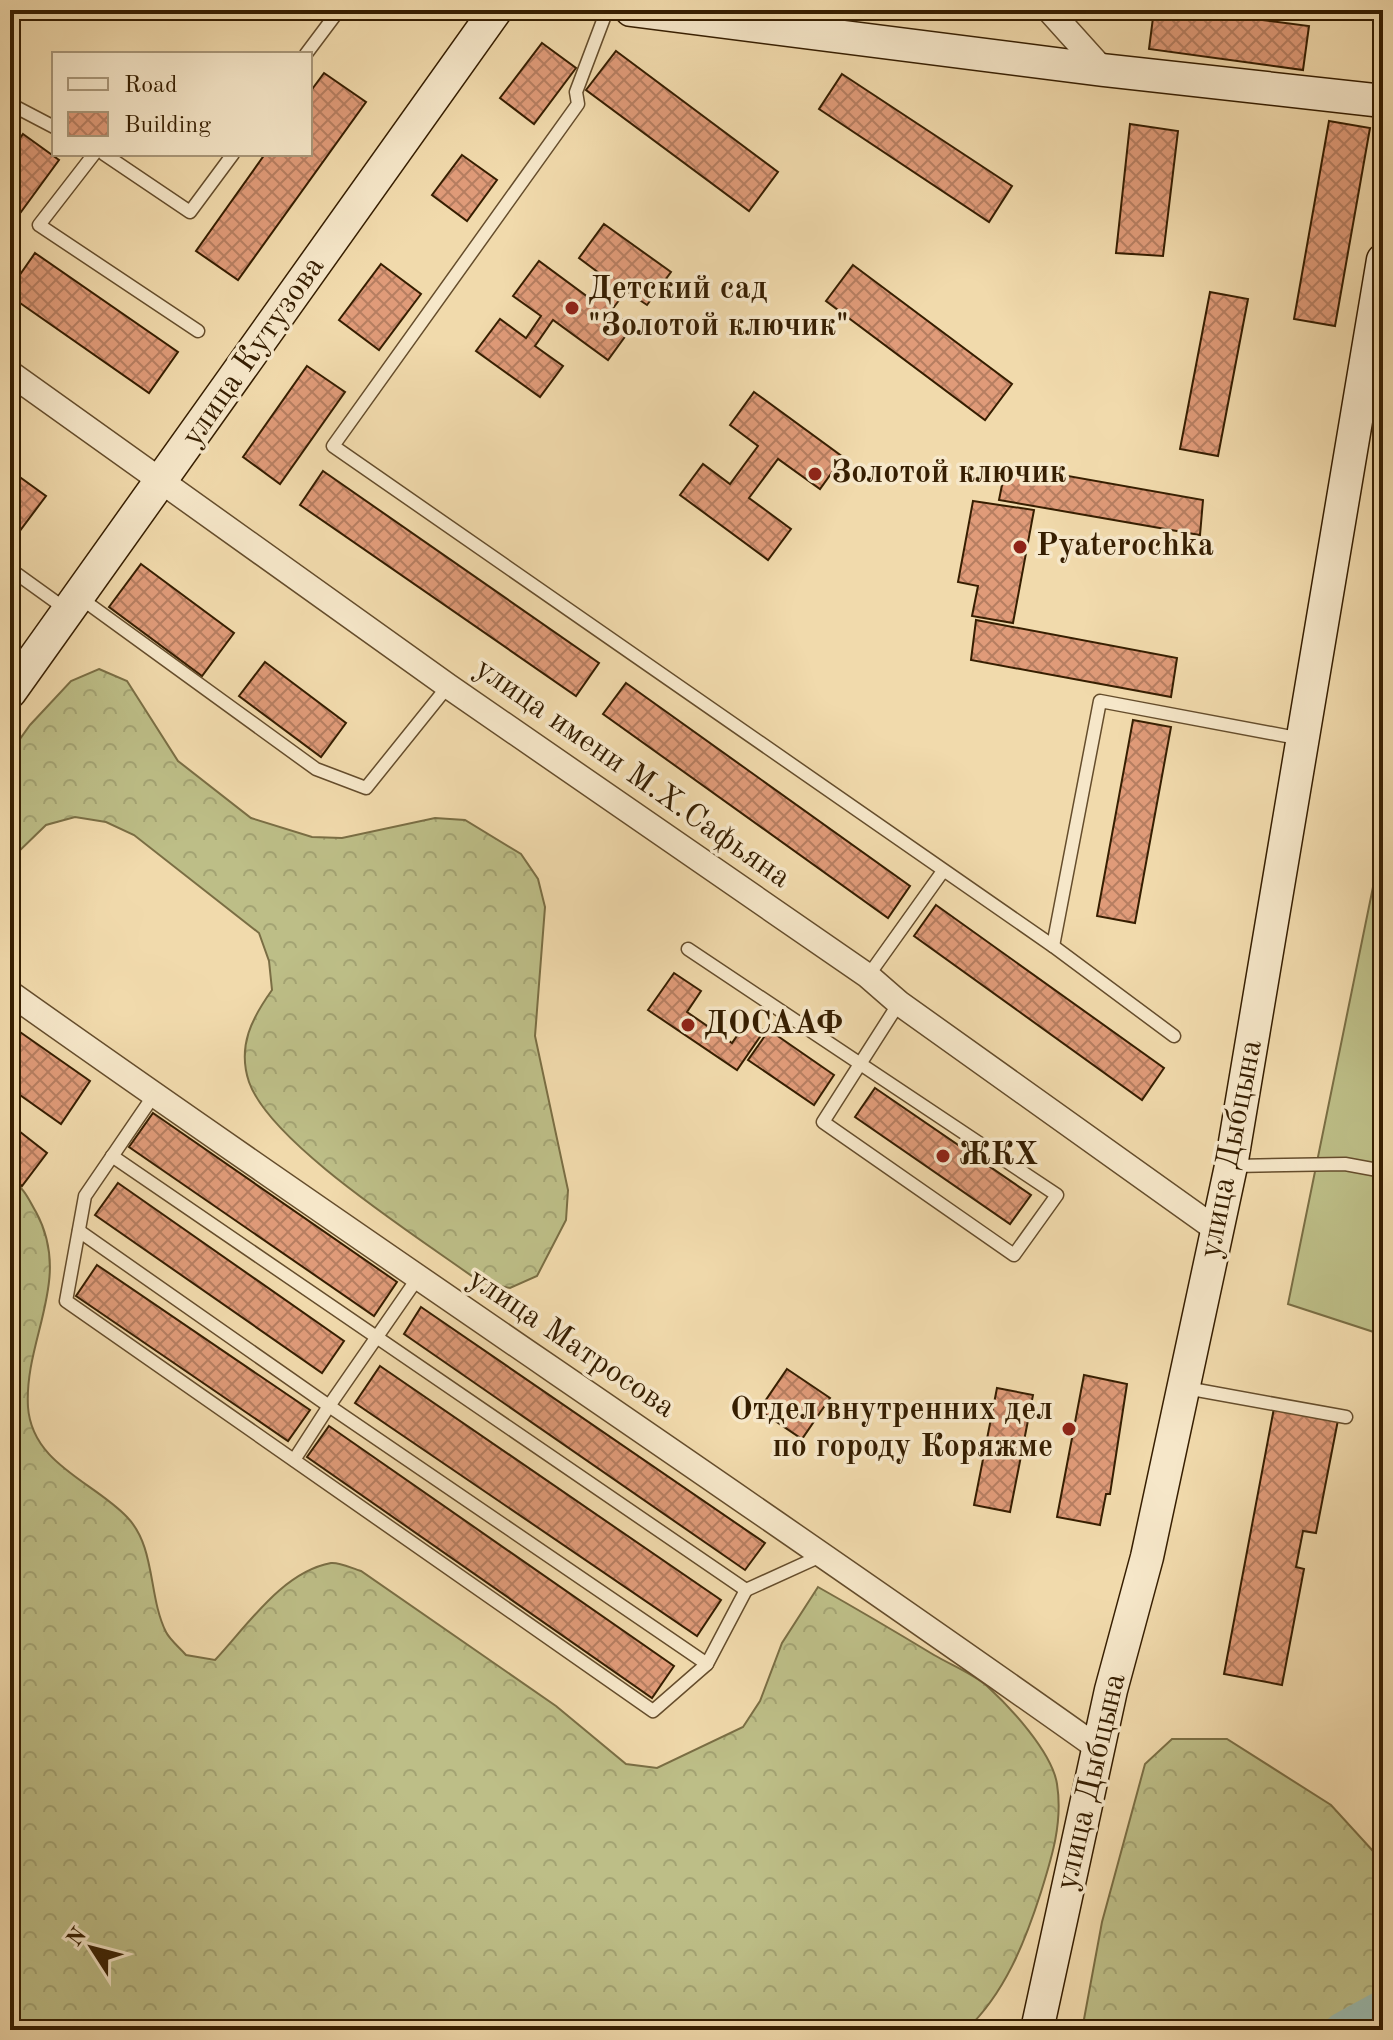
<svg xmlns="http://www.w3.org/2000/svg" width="1393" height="2040" font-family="'Old Standard TT',serif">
<defs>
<pattern id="forest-crowns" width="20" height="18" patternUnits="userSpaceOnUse" patternTransform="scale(2)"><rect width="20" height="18" fill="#bdbe87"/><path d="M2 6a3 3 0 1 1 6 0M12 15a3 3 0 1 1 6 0" fill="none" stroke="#a3a373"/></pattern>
<pattern id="building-cross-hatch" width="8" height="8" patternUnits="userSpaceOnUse" patternTransform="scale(2)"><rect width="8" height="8" fill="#e09b79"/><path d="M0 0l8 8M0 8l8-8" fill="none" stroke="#b67e61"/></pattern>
</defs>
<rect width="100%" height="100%" fill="#f1daac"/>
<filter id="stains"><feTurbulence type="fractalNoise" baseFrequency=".0025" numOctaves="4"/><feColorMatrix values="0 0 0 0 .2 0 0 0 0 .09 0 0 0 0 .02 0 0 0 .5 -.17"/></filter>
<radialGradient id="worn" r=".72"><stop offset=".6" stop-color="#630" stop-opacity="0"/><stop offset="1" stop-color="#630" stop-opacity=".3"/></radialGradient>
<g fill="url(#forest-crowns)" stroke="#7a6e44" stroke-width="2">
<path d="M99 669 127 681 178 761 251 818 312 837 342 838 435 818 465 820 521 854 538 879 545 907 535 1036 568 1190 566 1220 537 1276 510 1288 480 1282C423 1240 271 1145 249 1082 237 1046 252 1018 272 990L269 961 259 933 134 835 106 822 75 817 46 825 10 860V753L30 725 71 681Z"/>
<path d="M10 1180C24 1187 28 1198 36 1212 73 1280 24 1338 28 1407 32 1464 94 1482 127 1517 156 1547 148 1596 166 1632 170 1640 180 1648 186 1655L215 1660C247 1626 282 1572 331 1563 340 1562 353 1569 361 1571L556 1706 626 1764 657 1768 743 1727 760 1701 782 1643 818 1587C857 1609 896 1632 934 1655 951 1665 972 1673 987 1686 1010 1707 1052 1752 1057 1784 1063 1822 1052 1857 1041 1892 1025 1942 1005 1993 966 2030H10Z"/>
<path d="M1172 1739H1227L1331 1805 1383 1862V2030H1082L1102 1922 1145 1764Z"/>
</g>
<path fill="#bdbe87" stroke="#7a6e44" stroke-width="2" d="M1383 838V1335L1288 1304Z"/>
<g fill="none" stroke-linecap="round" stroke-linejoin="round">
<path stroke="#9bbaae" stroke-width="34" d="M1341 2030 1383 2007"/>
</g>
<g fill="url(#building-cross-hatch)" stroke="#361e01" stroke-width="2">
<path d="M1154 10H1184L1309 26 1303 70 1149 49Z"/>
<path d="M542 43 576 68 534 124 500 98Z"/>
<path d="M616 51 778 172 749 211 586 90Z"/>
<path d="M324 73 366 102 238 280 196 251 265 154H310V92Z"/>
<path d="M842 74 1012 186 989 222 819 109Z"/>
<path d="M1329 121 1370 128 1335 326 1294 319Z"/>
<path d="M1130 124 1178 131 1163 256 1116 253Z"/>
<path d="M23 134 59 160 10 227V152Z"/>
<path d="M462 155 497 180 467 221 432 195Z"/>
<path d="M604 224 671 272 647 305 626 291 611 311 632 327 608 360 553 320 535 346 563 366 540 397 476 351 500 319 526 338 541 316 513 296 539 261 592 300 607 279 579 258Z"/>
<path d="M35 253 178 352 149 393 10 296V289Z"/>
<path d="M381 264 421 294 379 350 339 320Z"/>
<path d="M853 265 1012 384 985 420 826 301Z"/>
<path d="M1210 292 1248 299 1218 456 1180 449Z"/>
<path d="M307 366 345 392 280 484 243 457Z"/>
<path d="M754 392 843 457 820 489 778 459 749 498 791 529 768 560 680 495 703 464 730 484 758 446 730 425Z"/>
<path d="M1006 465 1203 500 1200 535 999 500Z"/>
<path d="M10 470 46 496 16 536 10 531Z"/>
<path d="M323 471 599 663 576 696 300 505Z"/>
<path d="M973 501 1034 510 1013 623 972 616 978 586 958 582Z"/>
<path d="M141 564 234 633 202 676 109 607Z"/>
<path d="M976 620 1177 658 1171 697 971 660Z"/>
<path d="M265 662 346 723 321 757 239 696Z"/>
<path d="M626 683 910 886 888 918 603 714Z"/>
<path d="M1133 720 1171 727 1135 923 1097 916Z"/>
<path d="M936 905 1164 1068 1142 1100 914 936Z"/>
<path d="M674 973 701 991 687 1012 732 1043 748 1020 764 1031 737 1070 648 1010Z"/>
<path d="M10 1025 90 1081 61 1124 10 1088Z"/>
<path d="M769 1030 834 1075 814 1105 748 1060Z"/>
<path d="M875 1088 1031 1195 1010 1224 855 1117Z"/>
<path d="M153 1113 397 1282 374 1316 129 1147Z"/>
<path d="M10 1124 47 1153 22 1186 10 1176Z"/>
<path d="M118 1183 344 1341 322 1373 95 1215Z"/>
<path d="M97 1265 310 1410 288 1441 76 1296Z"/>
<path d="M421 1307 765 1543 745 1570 404 1334Z"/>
<path d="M380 1366 721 1600 697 1636 355 1403Z"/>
<path d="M787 1369 830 1398 802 1439 759 1410Z"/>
<path d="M1084 1375 1127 1384 1110 1494H1106L1100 1525 1057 1517Z"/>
<path d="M997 1388 1033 1395 1010 1512 974 1505Z"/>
<path d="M1274 1408 1338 1420 1316 1533 1303 1531 1296 1567 1304 1569 1282 1685 1224 1674Z"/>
<path d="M329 1426 674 1666 652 1698 307 1457Z"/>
</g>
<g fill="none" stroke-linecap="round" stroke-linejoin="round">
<g stroke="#654d2c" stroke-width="15">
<g id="lane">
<path d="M607 10 576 92 578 104 333 446 1053 946 1100 701 1302 739"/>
<path d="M306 54 339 10"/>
<path d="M10 104 54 127"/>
<path d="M94 154 39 225 198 331"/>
<path d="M104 154 190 212 233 154"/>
<path d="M10 569 67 610"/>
<path d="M79 597 316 769 366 788 448 686"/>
<path d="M1053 946 1174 1036"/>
<path d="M688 949 1057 1195 1014 1255 823 1122 899 1003"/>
<path d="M868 976 943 871"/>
<path d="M154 1095 85 1196 66 1301 653 1711 707 1664 329 1406 417 1279"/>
<path d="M112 1156 746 1590 707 1664"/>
<path d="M1234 1166 1345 1164 1383 1171"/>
<path d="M79 1231 329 1406 294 1460"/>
<path d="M1186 1388 1346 1417"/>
<path d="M746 1590 823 1555"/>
</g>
</g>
<g stroke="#654d2c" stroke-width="27">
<g id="street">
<path d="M1049 10 1103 70"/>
<path d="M10 373 448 686 868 976 899 1003 1217 1230"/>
<path d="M10 993C370 1249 738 1492 1098 1748"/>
</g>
</g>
<g stroke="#361e01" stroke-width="35">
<g id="secondary">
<path d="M631 10 1103 70 1383 101"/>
<path d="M10 692 496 10"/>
<path d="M1037 2030 1111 1690 1147 1557 1231 1166 1383 260"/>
</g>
</g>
<use href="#lane" stroke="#f6e7c9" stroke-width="12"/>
<use href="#street" stroke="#f6e7c9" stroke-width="24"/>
<use href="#secondary" stroke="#f6e7c9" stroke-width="32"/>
</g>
<g fill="#8f2418" stroke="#f6e7c9" stroke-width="3">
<circle cx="572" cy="308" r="8"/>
<circle cx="815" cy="474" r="8"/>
<circle cx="1020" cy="547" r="8"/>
<circle cx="688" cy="1025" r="8"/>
<circle cx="943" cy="1156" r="8"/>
<circle cx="1069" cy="1429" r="8"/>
</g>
<g text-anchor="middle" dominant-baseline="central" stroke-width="7" stroke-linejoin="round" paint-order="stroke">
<g font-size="32" font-weight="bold" fill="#361e01" stroke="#f6e7c9" text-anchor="start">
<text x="588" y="290">Детский сад<tspan x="588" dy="37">"Золотой ключик"</tspan></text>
<text x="831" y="474">Золотой ключик</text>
<text x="1036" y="547">Pyaterochka</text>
<text x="704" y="1025">ДОСААФ</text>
<text x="959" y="1156">ЖКХ</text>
<text x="1053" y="1411" text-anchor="end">Отдел внутренних дел<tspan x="1053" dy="37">по городу Коряжме</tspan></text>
</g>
<g font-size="32" fill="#361e01" stroke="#f6e7c9">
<text transform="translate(254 352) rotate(-55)">улица Кутузова</text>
<text transform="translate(632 774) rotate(35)">улица имени М.Х.Сафьяна</text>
<text transform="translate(1232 1149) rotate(-79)">улица Дыбцына</text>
<text transform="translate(571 1344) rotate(34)">улица Матросова</text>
<text transform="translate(1092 1782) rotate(-77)">улица Дыбцына</text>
</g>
</g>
<rect width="1393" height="2040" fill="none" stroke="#f1daac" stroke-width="40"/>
<rect x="12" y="12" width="1369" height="2016" fill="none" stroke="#361e01" stroke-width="4"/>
<rect x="20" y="20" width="1353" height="2000" fill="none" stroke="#361e01" stroke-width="2"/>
<rect x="52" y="52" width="260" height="104" fill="#f6e7c9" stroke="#a99779" stroke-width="2"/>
<rect x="68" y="78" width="40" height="12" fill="#f6e7c9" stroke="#a99779" stroke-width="2"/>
<text x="124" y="92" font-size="24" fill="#361e01">Road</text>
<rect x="68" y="112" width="40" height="24" fill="url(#building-cross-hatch)" stroke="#a99779" stroke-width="2"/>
<text x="124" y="132" font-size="24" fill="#361e01">Building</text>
<g transform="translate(92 1948) rotate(306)" stroke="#f6e7c9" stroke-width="6" paint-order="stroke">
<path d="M0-6L14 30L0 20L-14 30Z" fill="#361e01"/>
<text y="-12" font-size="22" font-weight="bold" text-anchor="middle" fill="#361e01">N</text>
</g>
<rect width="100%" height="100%" filter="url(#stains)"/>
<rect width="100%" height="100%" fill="url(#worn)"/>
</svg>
